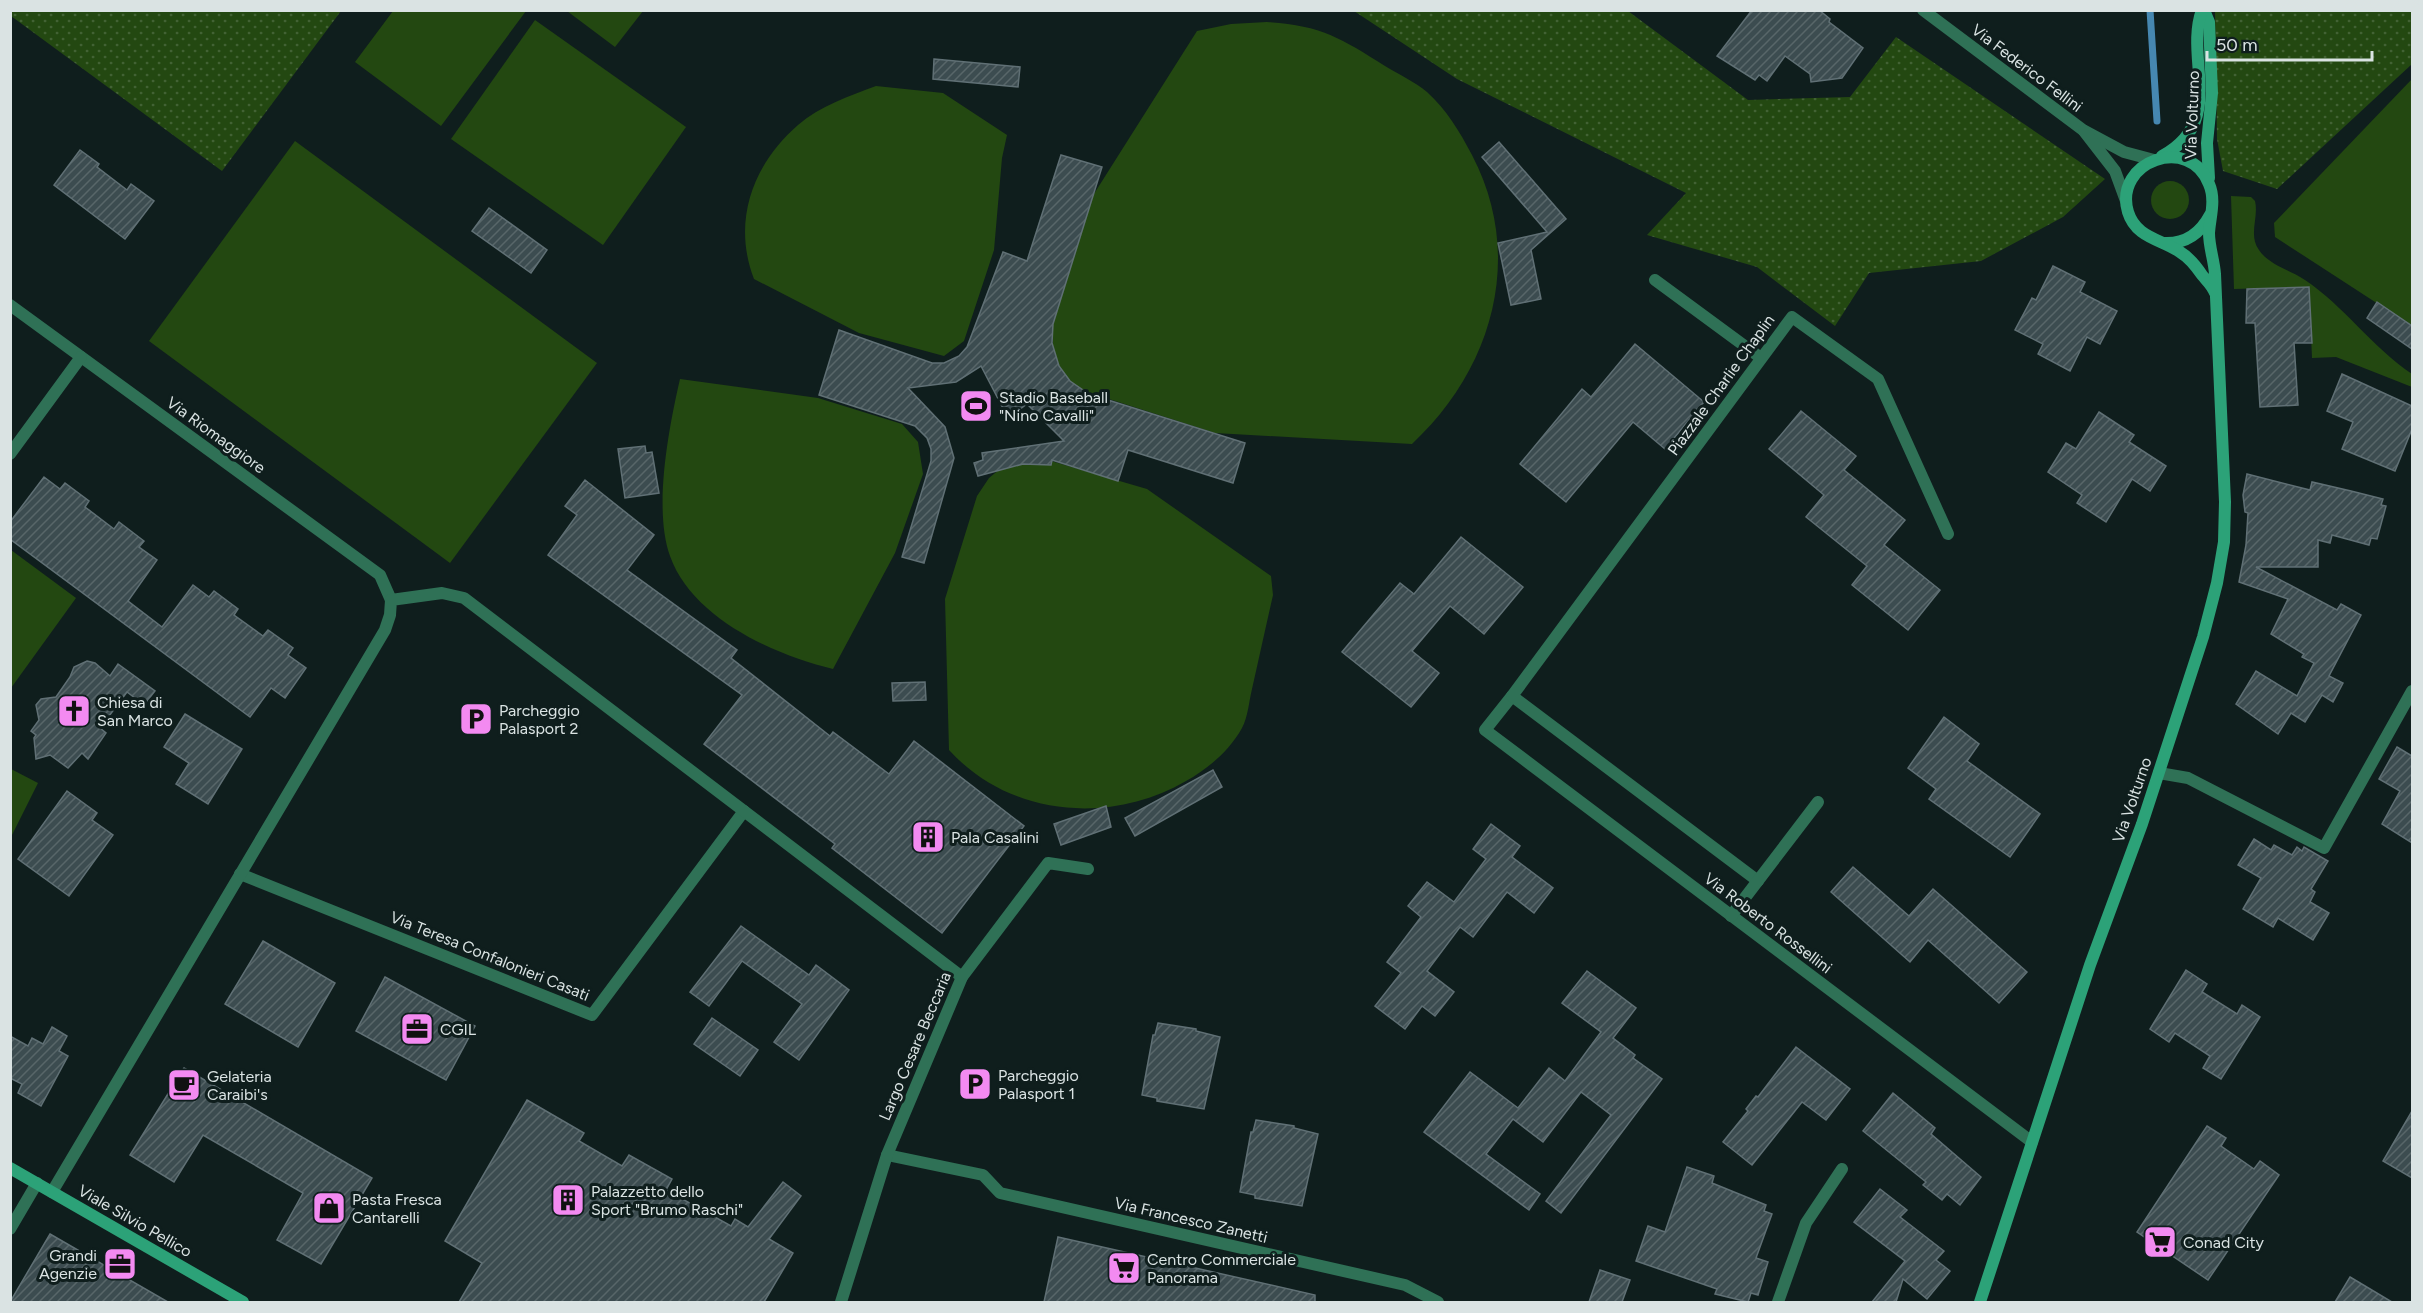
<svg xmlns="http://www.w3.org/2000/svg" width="2423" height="1313" font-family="Figtree,sans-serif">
<defs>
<pattern id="park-dots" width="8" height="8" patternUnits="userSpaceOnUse" patternTransform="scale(1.5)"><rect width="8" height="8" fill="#234811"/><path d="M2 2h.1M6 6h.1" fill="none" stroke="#426234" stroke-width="1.8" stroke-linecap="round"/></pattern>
<pattern id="building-hatch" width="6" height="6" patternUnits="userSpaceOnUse" patternTransform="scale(1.5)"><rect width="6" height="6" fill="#3c4c50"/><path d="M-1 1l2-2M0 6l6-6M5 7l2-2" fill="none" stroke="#586669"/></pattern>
</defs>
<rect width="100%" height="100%" fill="#0f1e1d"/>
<g fill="#234811">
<path d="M393 11V10L526 11 441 126 355 62Z"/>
<path d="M567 11H643L615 47Z"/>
<path d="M535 20 686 127 603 245 451 139Z"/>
<path d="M1267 22C1320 25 1341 38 1385 66 1398 74 1415 82 1427 92 1446 109 1460 132 1472 155 1525 256 1493 369 1412 444L1215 433 1084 391 1070 381 1059 366 1053 349V324L1092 197 1197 31 1231 24Z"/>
<path d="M2412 79V326L2275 237 2274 223Z"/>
<path d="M876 86 943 93 1007 135 1002 158 994 250 964 341 944 356 859 333 754 279C732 222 752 165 798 125 820 106 849 96 876 86Z"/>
<path d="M295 141 597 363 450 563 149 341Z"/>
<circle cx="2170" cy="200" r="19"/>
<path d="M2231 196 2251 197 2255 201C2259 217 2248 235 2259 250 2269 265 2290 270 2305 280 2344 306 2372 347 2412 374V387L2336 357 2312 358 2309 287 2234 289Z"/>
<path d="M680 379 818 398 902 424 918 442 923 474 895 553 833 669C774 655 692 618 670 556 653 509 669 427 680 379Z"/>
<path d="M1051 461 1147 489 1271 576 1273 595C1266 626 1259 658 1252 689 1249 701 1248 717 1242 728 1230 750 1208 769 1186 781 1110 825 1010 817 949 750L945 599 977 496 989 478 1006 464Z"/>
<path d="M11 550 76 598 11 688Z"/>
<path d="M11 769 38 783 11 837Z"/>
</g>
<g fill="url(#park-dots)">
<path d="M11 10H341V11L222 171 11 16Z"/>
<path d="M1354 11H1628L1748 100 1850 97 1896 37 2105 179 2063 217 1981 261 1869 273 1835 326 1757 267 1647 235 1686 193 1457 79Z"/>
<path d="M2215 11H2412V64L2277 189 2223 171 2217 139Z"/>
</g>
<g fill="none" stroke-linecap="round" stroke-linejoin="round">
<path stroke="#4687b0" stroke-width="7" d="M2150 10 2157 121"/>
</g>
<g fill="url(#building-hatch)" stroke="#607075" stroke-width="1.5">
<path d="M1752 10H1819L1830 19 1829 22 1863 48 1842 78 1811 82 1810 74 1785 56 1767 81 1759 75 1755 80 1717 56Z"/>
<path d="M934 59 1020 67 1018 87 933 79Z"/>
<path d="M1499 142 1566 219 1531 250 1541 299 1511 305 1498 243 1547 232 1482 157Z"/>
<path d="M80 150 99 164 97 167 127 190 131 184 154 201 125 239 54 185Z"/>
<path d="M1061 155 1102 167 1053 324 1052 343 1059 366 1070 381 1089 394 1245 443 1233 483 1128 450 1118 481 1052 460 1051 465 1023 464 978 476 974 463 983 460 982 453 1064 441 1027 404 1008 418 981 366 956 382 908 388 945 427 954 458 924 563 902 557 931 461V449L927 438 915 426 819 395 839 330 932 363H944L959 356 967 347 1003 252 1027 261Z"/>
<path d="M489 208 547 250 531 273 472 231Z"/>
<path d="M2053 266 2085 282 2080 292 2117 311 2100 344 2087 337 2070 371 2038 354 2043 344 2015 330 2032 298 2036 300Z"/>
<path d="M2309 287 2312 343H2294L2298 405 2260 407 2255 323H2246L2247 289Z"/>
<path d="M2377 302 2412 326V349L2367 318Z"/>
<path d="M1635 344 1704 402 1665 449 1633 422 1566 502 1520 464 1582 389 1591 397Z"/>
<path d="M2342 374 2412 406V429L2395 471 2342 449 2353 422 2327 411Z"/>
<path d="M1801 411 1856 456 1844 470 1905 520 1884 545 1940 590 1908 630 1852 585 1867 566 1806 517 1824 495 1769 449Z"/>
<path d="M2099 412 2134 435 2129 442 2166 466 2150 491 2132 479 2106 522 2077 503 2082 495 2048 472 2066 443 2076 449Z"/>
<path d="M645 446 646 453 652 452 659 493 625 498 618 449Z"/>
<path d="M2247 474 2310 490 2312 482 2351 491 2383 499 2381 505 2386 506 2377 539 2371 538 2369 545 2332 535 2330 543 2318 540V567H2256L2337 610 2341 604 2361 615 2329 676 2343 683 2333 702 2322 695 2305 722 2291 713 2278 734 2236 704 2256 671 2297 696 2314 663 2302 657 2304 654 2271 634 2288 599 2239 582 2246 545 2248 513 2245 512 2243 495Z"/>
<path d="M44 477 60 489 65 483 89 501 85 507 114 529 119 522 144 541 139 547 157 560 128 601 162 627 193 585 209 597 214 591 238 609 234 615 263 636 268 630 293 648 288 655 306 668 285 698 271 688 250 717 10 539V522Z"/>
<path d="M585 480 654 535 627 570 737 650 731 658 830 736 833 732 889 774 914 741 1024 826 942 933 832 848 835 844 704 744 742 695 548 555 577 515 565 506Z"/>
<path d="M1461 537 1523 587 1484 634 1450 606 1412 651 1439 673 1411 707 1342 652 1400 583 1414 594Z"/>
<path d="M87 661 95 663 110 676 118 664 155 691 144 705 127 692 100 728 106 733 88 759 82 753 68 768 50 755 36 759 34 738 36 735 31 731 39 720 36 705 41 699 56 697 70 677 74 667Z"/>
<path d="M925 682 926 700 893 701 892 683Z"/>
<path d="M185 714 242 749 208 804 176 784 189 763 164 747Z"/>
<path d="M1944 717 1979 744 1967 761 2040 814 2010 857 1929 799 1936 789 1908 768Z"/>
<path d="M2397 747 2412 756V843L2382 824 2400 791 2379 779Z"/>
<path d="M1213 770 1222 787 1135 836 1125 818Z"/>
<path d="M67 791 97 813 92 820 113 835 69 896 18 859Z"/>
<path d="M1106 806 1111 827 1061 845 1054 824Z"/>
<path d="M1491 824 1520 846 1512 857 1553 888 1534 913 1507 892 1473 937 1460 927 1427 971 1454 992 1435 1016 1422 1006 1405 1029 1375 1006 1401 973 1387 962 1421 917 1408 906 1427 882 1454 902 1486 859 1473 849Z"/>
<path d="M2254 839 2271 850 2274 845 2292 855 2297 847 2302 851 2304 847 2328 861 2311 889 2315 892 2310 902 2329 913 2313 940 2278 918 2273 927 2243 909 2261 878 2238 865Z"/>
<path d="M1853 867 1909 916 1933 889 2027 972 1999 1003 1928 940 1910 962 1831 892Z"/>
<path d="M741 926 809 975 816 965 849 990 799 1060 774 1042 802 1004 742 961 709 1006 690 992Z"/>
<path d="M263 941 335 983 298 1047 225 1004Z"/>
<path d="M2186 970 2207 984 2202 992 2237 1014 2242 1005 2260 1017 2221 1079 2203 1068 2210 1056 2175 1033 2169 1042 2150 1029Z"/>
<path d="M1587 971 1636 1008 1613 1038 1635 1055 1633 1058 1662 1079 1561 1213 1546 1201 1611 1115 1581 1092 1543 1142 1513 1119 1486 1154 1540 1194 1529 1210 1424 1132 1470 1072 1518 1108 1549 1068 1565 1081 1601 1032 1562 1003Z"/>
<path d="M385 977 475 1026 446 1080 356 1031Z"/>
<path d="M712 1018 758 1050 740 1076 694 1044Z"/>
<path d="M1158 1023 1196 1029V1031L1220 1037 1204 1109 1157 1101V1098L1142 1095 1153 1035H1155Z"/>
<path d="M52 1027 67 1036 59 1051 68 1056 41 1106 18 1093 22 1084 10 1078V1036L28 1046 32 1038 43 1044Z"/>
<path d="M1796 1047 1850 1089 1826 1120 1802 1102 1752 1165 1723 1142 1748 1111 1746 1109 1756 1096 1758 1097Z"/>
<path d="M184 1068 372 1178 321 1264 277 1240 303 1193 203 1135 174 1182 130 1155Z"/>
<path d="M1893 1093 1935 1128 1931 1134 1981 1177 1960 1205 1947 1194 1942 1200 1923 1185 1926 1182 1863 1131Z"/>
<path d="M527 1100 584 1133 579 1141 622 1166 629 1155 672 1179 666 1190 731 1226 735 1219 748 1227 783 1182 801 1196 769 1239 793 1253 764 1302H459L482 1263 445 1241Z"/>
<path d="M2412 1111V1178L2383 1161Z"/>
<path d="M1256 1120 1294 1126V1128L1318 1134 1302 1206 1255 1198V1195L1240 1192 1251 1132H1253Z"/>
<path d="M2207 1126 2226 1138 2221 1146 2254 1169 2260 1161 2279 1175 2208 1280 2137 1232Z"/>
<path d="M1687 1167 1714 1176 1712 1183 1766 1205 1764 1211 1772 1214 1756 1258 1768 1262 1758 1295 1751 1293 1748 1302 1715 1294 1717 1289 1636 1261 1648 1226 1665 1232Z"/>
<path d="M1880 1189 1907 1210 1900 1217 1944 1251 1936 1260 1950 1271 1927 1299 1903 1279 1896 1302H1872L1905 1261 1854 1222Z"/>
<path d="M50 1234 168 1302H10Z"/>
<path d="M1058 1237 1315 1295V1302H1044Z"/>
<path d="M1600 1270 1630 1280 1622 1302H1589Z"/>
<path d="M2350 1277 2392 1302H2335Z"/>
</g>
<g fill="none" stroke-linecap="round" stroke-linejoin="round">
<g stroke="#2f7156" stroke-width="12">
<path d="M1923 10 2083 130 2124 152 2154 160"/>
<path d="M2084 131 2115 171 2126 201"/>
<path d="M1655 280 1761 358"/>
<path d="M10 305 380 575 391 600"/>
<path d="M10 454 81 357"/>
<path d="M1512 696 1485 730 2032 1142"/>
<path d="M2159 773 2188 778 2324 848 2412 691"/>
<path d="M240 874 592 1015 744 811"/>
<path d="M1758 881 1512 696 1792 317 1878 379 1948 534"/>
<path d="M1731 916 1818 802"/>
<path d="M887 1155 983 1175 1000 1193 1405 1285 1438 1302"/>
<path d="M52 1192 385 630 390 615 391 600 442 593 464 598 962 977"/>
<path d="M10 1229 37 1183"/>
<path d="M841 1302 887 1155 962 977 1048 863 1088 869"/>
<path d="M1778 1302 1806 1223 1842 1169"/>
</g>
<g stroke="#2ca278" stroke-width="12">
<path d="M2204 10 2209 22 2212 93 2207 143 2209 178"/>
<path d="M2162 156C2227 121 2184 59 2202 10"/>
<path d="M2164 243C2185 244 2200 234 2210 215"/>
<path d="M10 1168 243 1302"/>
<path d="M1980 1302 2090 965 2142 824 2203 637 2217 583 2224 542 2225 502 2215 274C2214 260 2209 247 2209 233 2210 217 2216 200 2209 184 2190 134 2113 161 2128 212 2136 238 2161 239 2180 252 2190 258 2196 266 2202 275 2207 281 2212 285 2215 293"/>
</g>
</g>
<defs>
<g id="stadium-square" transform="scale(1.725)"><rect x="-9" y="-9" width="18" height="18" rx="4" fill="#f38af1" stroke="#0f1e1d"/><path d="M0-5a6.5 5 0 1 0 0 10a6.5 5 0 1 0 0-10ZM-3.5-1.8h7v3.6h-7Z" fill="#111"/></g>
<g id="church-square" transform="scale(1.725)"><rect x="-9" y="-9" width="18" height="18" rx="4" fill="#f38af1" stroke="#0f1e1d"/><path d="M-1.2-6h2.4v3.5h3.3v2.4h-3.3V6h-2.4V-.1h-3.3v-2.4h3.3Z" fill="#111"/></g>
<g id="parking-square" transform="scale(1.725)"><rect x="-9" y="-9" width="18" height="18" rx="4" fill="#f38af1" stroke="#0f1e1d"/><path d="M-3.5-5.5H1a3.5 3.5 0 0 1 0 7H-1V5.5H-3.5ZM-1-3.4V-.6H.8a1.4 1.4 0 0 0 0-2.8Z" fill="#111"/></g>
<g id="building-square" transform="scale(1.725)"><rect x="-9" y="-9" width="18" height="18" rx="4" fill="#f38af1" stroke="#0f1e1d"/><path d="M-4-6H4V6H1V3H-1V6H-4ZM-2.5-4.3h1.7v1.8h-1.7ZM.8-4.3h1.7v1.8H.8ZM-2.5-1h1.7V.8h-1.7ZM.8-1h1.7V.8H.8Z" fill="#111"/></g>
<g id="office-square" transform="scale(1.725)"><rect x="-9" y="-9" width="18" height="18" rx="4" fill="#f38af1" stroke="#0f1e1d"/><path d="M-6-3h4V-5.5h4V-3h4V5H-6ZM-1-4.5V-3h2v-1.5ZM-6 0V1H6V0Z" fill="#111"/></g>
<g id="cafe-square" transform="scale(1.725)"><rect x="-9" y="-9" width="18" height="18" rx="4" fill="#f38af1" stroke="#0f1e1d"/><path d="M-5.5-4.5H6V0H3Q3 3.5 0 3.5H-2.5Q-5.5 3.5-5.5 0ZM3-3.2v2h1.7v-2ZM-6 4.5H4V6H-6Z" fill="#111"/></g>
<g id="shop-square" transform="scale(1.725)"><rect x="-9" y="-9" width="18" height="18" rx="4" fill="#f38af1" stroke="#0f1e1d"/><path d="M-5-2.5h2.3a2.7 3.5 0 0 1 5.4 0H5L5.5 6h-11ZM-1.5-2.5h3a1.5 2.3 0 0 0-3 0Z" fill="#111"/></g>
<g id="supermarket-square" transform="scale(1.725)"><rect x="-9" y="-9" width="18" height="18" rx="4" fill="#f38af1" stroke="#0f1e1d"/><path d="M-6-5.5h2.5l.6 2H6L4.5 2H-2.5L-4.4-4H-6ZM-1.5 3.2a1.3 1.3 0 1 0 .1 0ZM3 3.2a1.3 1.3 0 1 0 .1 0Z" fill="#111"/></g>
</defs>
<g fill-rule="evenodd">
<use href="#stadium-square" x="976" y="406"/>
<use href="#church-square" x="74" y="711"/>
<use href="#parking-square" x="476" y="719"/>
<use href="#building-square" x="928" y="837"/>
<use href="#office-square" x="417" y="1029"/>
<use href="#parking-square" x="975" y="1084"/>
<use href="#cafe-square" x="184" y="1085"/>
<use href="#building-square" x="568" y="1200"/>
<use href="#shop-square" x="329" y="1208"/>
<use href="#supermarket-square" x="2160" y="1242"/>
<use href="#office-square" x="120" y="1264"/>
<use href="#supermarket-square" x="1124" y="1268"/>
</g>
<g text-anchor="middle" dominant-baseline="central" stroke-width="6" stroke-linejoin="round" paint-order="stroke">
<g font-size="16" fill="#dae3e3" stroke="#0f1e1d">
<text transform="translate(2027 68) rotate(37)">Via Federico Fellini</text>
<text transform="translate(2192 115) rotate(-88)">Via Volturno</text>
<text transform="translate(1721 385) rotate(-54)">Piazzale Charlie Chaplin</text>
<text transform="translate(216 435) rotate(36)">Via Riomaggiore</text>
<text transform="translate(2132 800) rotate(-71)">Via Volturno</text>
<text transform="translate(1768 923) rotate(37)">Via Roberto Rossellini</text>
<text transform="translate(490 956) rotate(22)">Via Teresa Confalonieri Casati</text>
<text transform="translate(915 1046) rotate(-67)">Largo Cesare Beccaria</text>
<text transform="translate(1191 1220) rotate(13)">Via Francesco Zanetti</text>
<text transform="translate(135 1221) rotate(30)">Viale Silvio Pellico</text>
</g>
<g font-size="16" fill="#dae3e3" stroke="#0f1e1d" text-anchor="start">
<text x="999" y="397">Stadio Baseball<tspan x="999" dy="18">"Nino Cavalli"</tspan></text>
<text x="97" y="702">Chiesa di<tspan x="97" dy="18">San Marco</tspan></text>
<text x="499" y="710">Parcheggio<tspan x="499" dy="18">Palasport 2</tspan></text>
<text x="951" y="837">Pala Casalini</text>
<text x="440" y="1029">CGIL</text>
<text x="998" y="1075">Parcheggio<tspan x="998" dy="18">Palasport 1</tspan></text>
<text x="207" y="1076">Gelateria<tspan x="207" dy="18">Caraibi's</tspan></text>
<text x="591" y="1191">Palazzetto dello<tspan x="591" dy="18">Sport "Brumo Raschi"</tspan></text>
<text x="352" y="1199">Pasta Fresca<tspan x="352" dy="18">Cantarelli</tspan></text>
<text x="2183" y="1242">Conad City</text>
<text x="97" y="1255" text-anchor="end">Grandi<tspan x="97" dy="18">Agenzie</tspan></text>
<text x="1147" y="1259">Centro Commerciale<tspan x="1147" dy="18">Panorama</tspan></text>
</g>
</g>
<rect width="2423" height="1313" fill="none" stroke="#dae3e3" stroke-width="24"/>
<path d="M2207 51v9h165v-9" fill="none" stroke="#dae3e3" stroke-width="3"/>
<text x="2216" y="51" font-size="18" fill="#dae3e3" stroke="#0f1e1d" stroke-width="4.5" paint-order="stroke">50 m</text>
</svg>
